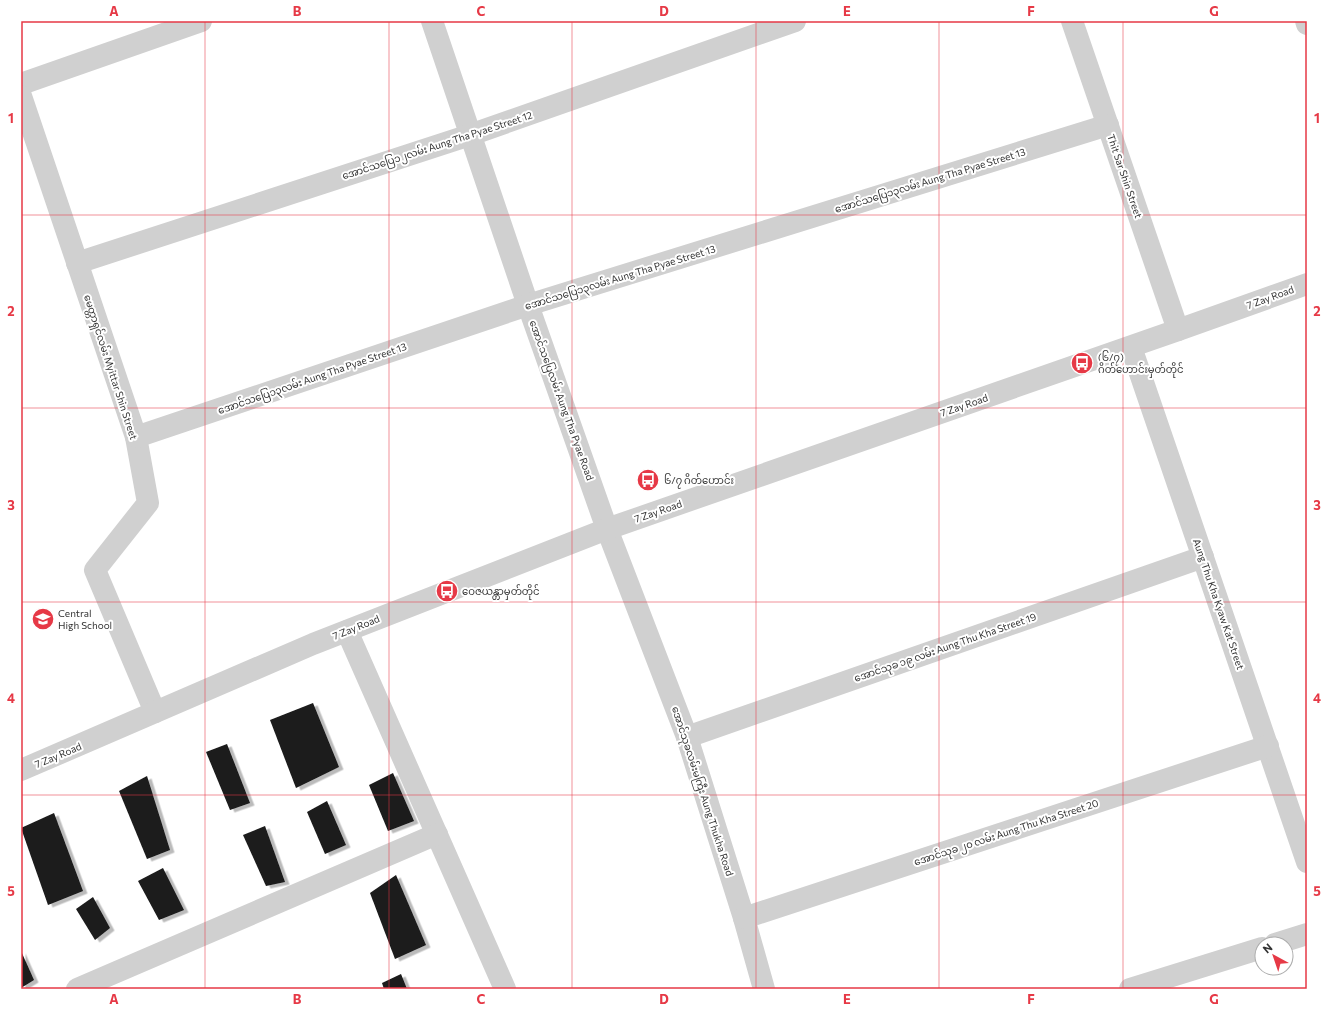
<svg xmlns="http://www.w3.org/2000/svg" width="1328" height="1010" font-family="Commissioner,'Noto Sans Myanmar',sans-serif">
<defs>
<filter id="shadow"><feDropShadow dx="4.5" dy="2.5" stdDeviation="0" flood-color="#0004"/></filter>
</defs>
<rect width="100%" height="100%" fill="#fff"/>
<g fill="#1a1a1a" filter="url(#shadow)">
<path d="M313 703 339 767 296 788 270 720Z"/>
<path d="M227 744 250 803 230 810 206 752Z"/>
<path d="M393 773 414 821 388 831 369 785Z"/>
<path d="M147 776 170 850 147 859 119 791Z"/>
<path d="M327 801 346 845 325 854 307 812Z"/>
<path d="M54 813 83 891 48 905 21 828Z"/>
<path d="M265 826 285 882 266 886 243 835Z"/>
<path d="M163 868 184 910 159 920 138 881Z"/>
<path d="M396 875 426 945 395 959 370 893Z"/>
<path d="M93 897 110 928 95 940 76 909Z"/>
<path d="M21 951 34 980 21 988Z"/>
<path d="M401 974 407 989H384L382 983Z"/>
</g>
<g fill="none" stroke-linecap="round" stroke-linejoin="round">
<g stroke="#d0d0d0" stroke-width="22">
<path d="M432 21 528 305 607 529 687 737 744 918 764 989"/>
<path d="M1072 21 1178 330"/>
<path d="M1306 21 1307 24"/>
<path d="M21 84 201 21"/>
<path d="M21 96 136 437 148 503 95 570 155 712"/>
<path d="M77 263 470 135 795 21"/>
<path d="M1131 347 1307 862"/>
<path d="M136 437 528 305 1108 125"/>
<path d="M347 631 505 989"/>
<path d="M687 737 1203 557"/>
<path d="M21 770 313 644 607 529 1178 330 1307 284"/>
<path d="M744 918 1268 746"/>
<path d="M1275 944 1307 934"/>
<path d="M77 989 437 834"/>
<path d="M1130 989 1262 948"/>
</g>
</g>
<path fill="none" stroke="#e63946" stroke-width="1" stroke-opacity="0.55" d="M205 21V989M389 21V989M572 21V989M756 21V989M939 21V989M1123 21V989M21 215H1307M21 408H1307M21 602H1307M21 795H1307"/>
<defs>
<g id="bus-disc" transform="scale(1.15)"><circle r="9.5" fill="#e63946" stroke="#fff"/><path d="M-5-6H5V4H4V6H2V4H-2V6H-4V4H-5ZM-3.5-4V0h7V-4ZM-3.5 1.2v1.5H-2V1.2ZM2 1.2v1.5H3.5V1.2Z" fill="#fff"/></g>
<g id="school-disc" transform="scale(1.15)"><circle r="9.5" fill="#e63946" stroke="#fff"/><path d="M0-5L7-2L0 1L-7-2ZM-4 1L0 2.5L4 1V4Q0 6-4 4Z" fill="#fff"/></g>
</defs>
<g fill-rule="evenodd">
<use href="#bus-disc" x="1082" y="363"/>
<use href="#bus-disc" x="648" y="480"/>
<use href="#bus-disc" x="447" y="591"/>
<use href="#school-disc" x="43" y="619"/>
</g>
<g text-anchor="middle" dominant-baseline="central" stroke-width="4" stroke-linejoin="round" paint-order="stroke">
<g font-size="10" fill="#333" stroke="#fff">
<text transform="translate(437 145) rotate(-18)">အောင်သပြေ၁၂လမ်း Aung Tha Pyae Street 12</text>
<text transform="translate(1125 176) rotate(71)">Thit Sar Shin Street</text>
<text transform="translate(930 180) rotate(-17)">အောင်သပြေ၁၃လမ်း Aung Tha Pyae Street 13</text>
<text transform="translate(620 277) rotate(-17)">အောင်သပြေ၁၃လမ်း Aung Tha Pyae Street 13</text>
<text transform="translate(1270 297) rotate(-20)">7 Zay Road</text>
<text transform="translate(111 367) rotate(72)">မေတ္တာရှင်လမ်း Myittar Shin Street</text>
<text transform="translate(312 378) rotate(-19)">အောင်သပြေ၁၃လမ်း Aung Tha Pyae Street 13</text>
<text transform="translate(562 400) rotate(70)">အောင်သပြေလမ်း Aung Tha Pyae Road</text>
<text transform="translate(964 405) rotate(-19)">7 Zay Road</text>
<text transform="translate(658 511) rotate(-19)">7 Zay Road</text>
<text transform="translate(1219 604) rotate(71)">Aung Thu Kha Kyaw Kat Street</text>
<text transform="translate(356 627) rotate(-22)">7 Zay Road</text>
<text transform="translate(945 647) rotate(-19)">အောင်သုခ ၁၉ လမ်း Aung Thu Kha Street 19</text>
<text transform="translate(58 755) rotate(-23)">7 Zay Road</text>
<text transform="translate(703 791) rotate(72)">အောင်သုခလမ်းမကြီး Aung Thukha Road</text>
<text transform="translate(1006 832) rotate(-18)">အောင်သုခ ၂၀ လမ်း Aung Thu Kha Street 20</text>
</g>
<g font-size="10" fill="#333" stroke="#fff" text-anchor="start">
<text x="1098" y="357">(၆/၇)<tspan x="1098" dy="12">ဂိတ်ဟောင်းမှတ်တိုင်</tspan></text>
<text x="664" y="480">၆/၇ ဂိတ်ဟောင်း</text>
<text x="462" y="591">ဝေဇယန္တာမှတ်တိုင်</text>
<text x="58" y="613">Central<tspan x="58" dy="12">High School</tspan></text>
</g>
</g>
<rect width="1328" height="1010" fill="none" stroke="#ffffff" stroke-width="44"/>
<g transform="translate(1274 956) rotate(320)"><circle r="19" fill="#ffffff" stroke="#adadad"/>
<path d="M0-3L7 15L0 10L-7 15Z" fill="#e63946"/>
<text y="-6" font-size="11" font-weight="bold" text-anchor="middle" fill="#333333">N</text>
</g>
<rect x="22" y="22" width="1284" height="966" fill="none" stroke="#e63946" stroke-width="1.5"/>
<g font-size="13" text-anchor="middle" font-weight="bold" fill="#e63946">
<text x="114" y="16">A</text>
<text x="297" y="16">B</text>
<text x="481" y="16">C</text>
<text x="664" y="16">D</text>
<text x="847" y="16">E</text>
<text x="1031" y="16">F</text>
<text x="1214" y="16">G</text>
<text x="11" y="123">1</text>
<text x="1317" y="123">1</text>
<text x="11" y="316">2</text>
<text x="1317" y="316">2</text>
<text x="11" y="510">3</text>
<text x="1317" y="510">3</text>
<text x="11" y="703">4</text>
<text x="1317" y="703">4</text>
<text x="11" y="896">5</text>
<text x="1317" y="896">5</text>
<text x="114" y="1004">A</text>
<text x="297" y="1004">B</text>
<text x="481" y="1004">C</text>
<text x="664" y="1004">D</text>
<text x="847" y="1004">E</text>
<text x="1031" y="1004">F</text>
<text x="1214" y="1004">G</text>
</g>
</svg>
